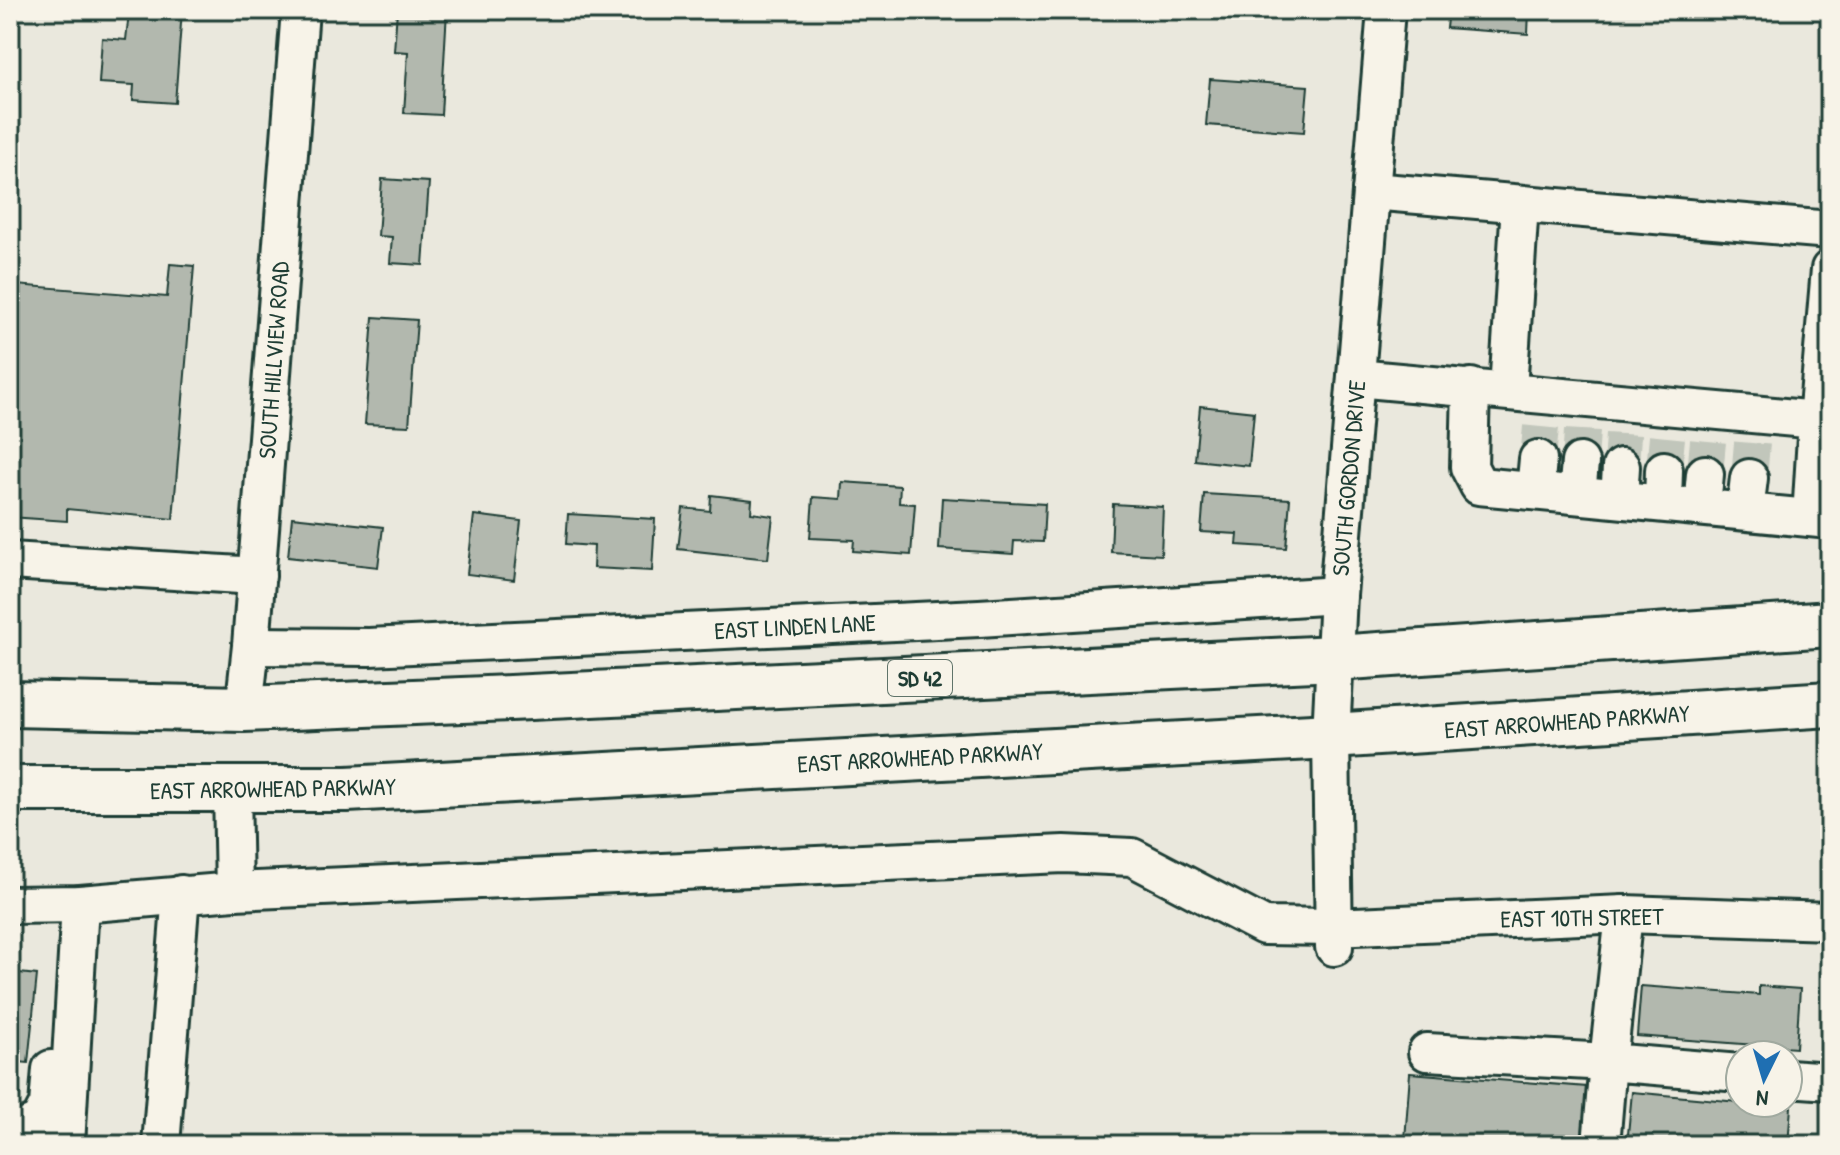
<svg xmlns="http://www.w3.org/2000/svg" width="1840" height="1155" font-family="'Patrick Hand',sans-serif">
<rect width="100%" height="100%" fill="#eae8dd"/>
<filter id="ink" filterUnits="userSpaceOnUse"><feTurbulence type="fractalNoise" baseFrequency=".0125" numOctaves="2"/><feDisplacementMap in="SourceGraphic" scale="16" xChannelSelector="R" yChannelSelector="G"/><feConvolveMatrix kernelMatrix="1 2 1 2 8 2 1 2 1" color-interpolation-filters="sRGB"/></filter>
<g filter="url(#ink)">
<g fill="#b2b8ae" stroke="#1f3d34" stroke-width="2">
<path d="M102 10H182L175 103 133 100 134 85 99 83 102 38 126 40 129 12Z"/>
<path d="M397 10H447L441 115 404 113 408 52 394 51Z"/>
<path d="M1448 10H1529L1528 34 1446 28Z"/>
<path d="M1210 79 1308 86 1304 132 1206 125Z"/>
<path d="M382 179 429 182 423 265 390 263 392 237 378 236Z"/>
<path d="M170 264 194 266 173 519 67 509V521L10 517V357L16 285 167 297Z"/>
<path d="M373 317 417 320 409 426 365 424Z"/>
<path d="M1200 406 1254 412 1249 466 1195 460Z"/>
<path d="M842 482 900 486 899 503 915 504 911 555 853 551 854 540 810 538 813 497 841 499Z"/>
<path d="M1204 494 1290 499 1286 548 1237 545 1238 534 1201 532Z"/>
<path d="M711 495 752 500 751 513 773 516 768 559 678 549 683 508 710 511Z"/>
<path d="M942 498 1045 504 1043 542 1014 541 1013 554 939 549Z"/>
<path d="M1113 504 1163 507 1161 555 1111 552Z"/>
<path d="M568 514 655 519 652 571 593 568 594 546 566 544Z"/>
<path d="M474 515 521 521 514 580 467 574Z"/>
<path d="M292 517 383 527 378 567 288 557Z"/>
<path d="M10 972 37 975 28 1063 10 1061Z"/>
<path d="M1641 986 1759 995V986L1800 989 1796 1048 1637 1036Z"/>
<path d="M1410 1073 1587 1087 1583 1145H1472L1405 1140Z"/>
<path d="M1632 1092 1791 1107 1788 1145H1627Z"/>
</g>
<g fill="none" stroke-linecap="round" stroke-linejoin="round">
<g stroke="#c1c6bb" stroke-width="36" stroke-dasharray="36 18" stroke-linecap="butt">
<path d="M1538 459 1541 427"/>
<path d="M1580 462 1582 430"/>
<path d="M1621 467 1623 434"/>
<path d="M1664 470 1667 437"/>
<path d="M1705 474 1708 441"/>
<path d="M1749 478 1752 443"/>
</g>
<g stroke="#1f3d34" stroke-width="42">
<g id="minor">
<path d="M1371 191 1830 230"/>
<path d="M1356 378 1817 420 1811 518"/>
<path d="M1471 387 1469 467 1479 486 1830 520"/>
<path d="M1508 390 1520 204"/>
<path d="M1817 420 1830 269"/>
<path d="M1535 491 1538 459"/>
<path d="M1577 495 1580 462"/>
<path d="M1619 499 1621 467"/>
<path d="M1663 503 1664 470"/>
<path d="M1702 507 1705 474"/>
<path d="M1745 511 1749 478"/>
<path d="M10 561 257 576"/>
<path d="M251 646 369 647 979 618 1338 595"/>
<path d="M244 709 251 646 300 10"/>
<path d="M234 891 1064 854 1132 857 1264 926 1333 927 1624 914 1830 921"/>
<path d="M10 905 80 904 234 891 232 789"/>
<path d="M1624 914 1608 1062 1740 1073"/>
<path d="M1334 947 1331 736 1338 595 1386 10"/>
<path d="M1427 1052 1608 1062 1601 1145"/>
<path d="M1788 1078 1830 1081"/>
<path d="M10 1134 39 1122 48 1105 51 1069"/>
<path d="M66 1145 80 904"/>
<path d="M161 1145 181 894"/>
</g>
</g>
<g stroke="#1f3d34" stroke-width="50">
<g id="major">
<path d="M10 704 244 709 510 698 1335 658 1830 624"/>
<path d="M10 789H347L1331 736 1830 704"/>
</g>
</g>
<use href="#minor" stroke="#f7f3e8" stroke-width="36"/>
<use href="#major" stroke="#f7f3e8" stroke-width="44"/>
</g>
</g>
<g text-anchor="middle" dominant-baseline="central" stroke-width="6" stroke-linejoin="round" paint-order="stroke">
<rect fill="#f7f3e8" stroke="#60746a" stroke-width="2" x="888" y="660" width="64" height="36" rx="6"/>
<g font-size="22" font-weight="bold" fill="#1f3d34">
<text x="920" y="678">SD 42</text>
</g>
<g font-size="24" fill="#1f3d34" stroke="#f7f3e8">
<text transform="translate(273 360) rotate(-86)">SOUTH HILLVIEW ROAD</text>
<text transform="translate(1348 478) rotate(-85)">SOUTH GORDON DRIVE</text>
<text transform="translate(795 626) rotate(-3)">EAST LINDEN LANE</text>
<text transform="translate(1567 721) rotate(-4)">EAST ARROWHEAD PARKWAY</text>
<text transform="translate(920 757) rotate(-3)">EAST ARROWHEAD PARKWAY</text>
<text transform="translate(273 788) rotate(-1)">EAST ARROWHEAD PARKWAY</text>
<text transform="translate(1582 917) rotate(-1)">EAST 10TH STREET</text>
</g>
</g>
<rect width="1840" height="1155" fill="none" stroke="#f7f3e8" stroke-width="40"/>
<rect x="20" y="20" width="1800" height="1115" fill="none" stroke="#1f3d34" stroke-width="3" filter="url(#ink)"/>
<g transform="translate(1764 1079) rotate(185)"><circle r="38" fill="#f7f3e8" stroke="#a1aaa0" stroke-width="2"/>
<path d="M0-6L14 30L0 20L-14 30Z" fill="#1f6fb2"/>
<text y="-12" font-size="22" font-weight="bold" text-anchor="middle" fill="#1f3d34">N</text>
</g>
</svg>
